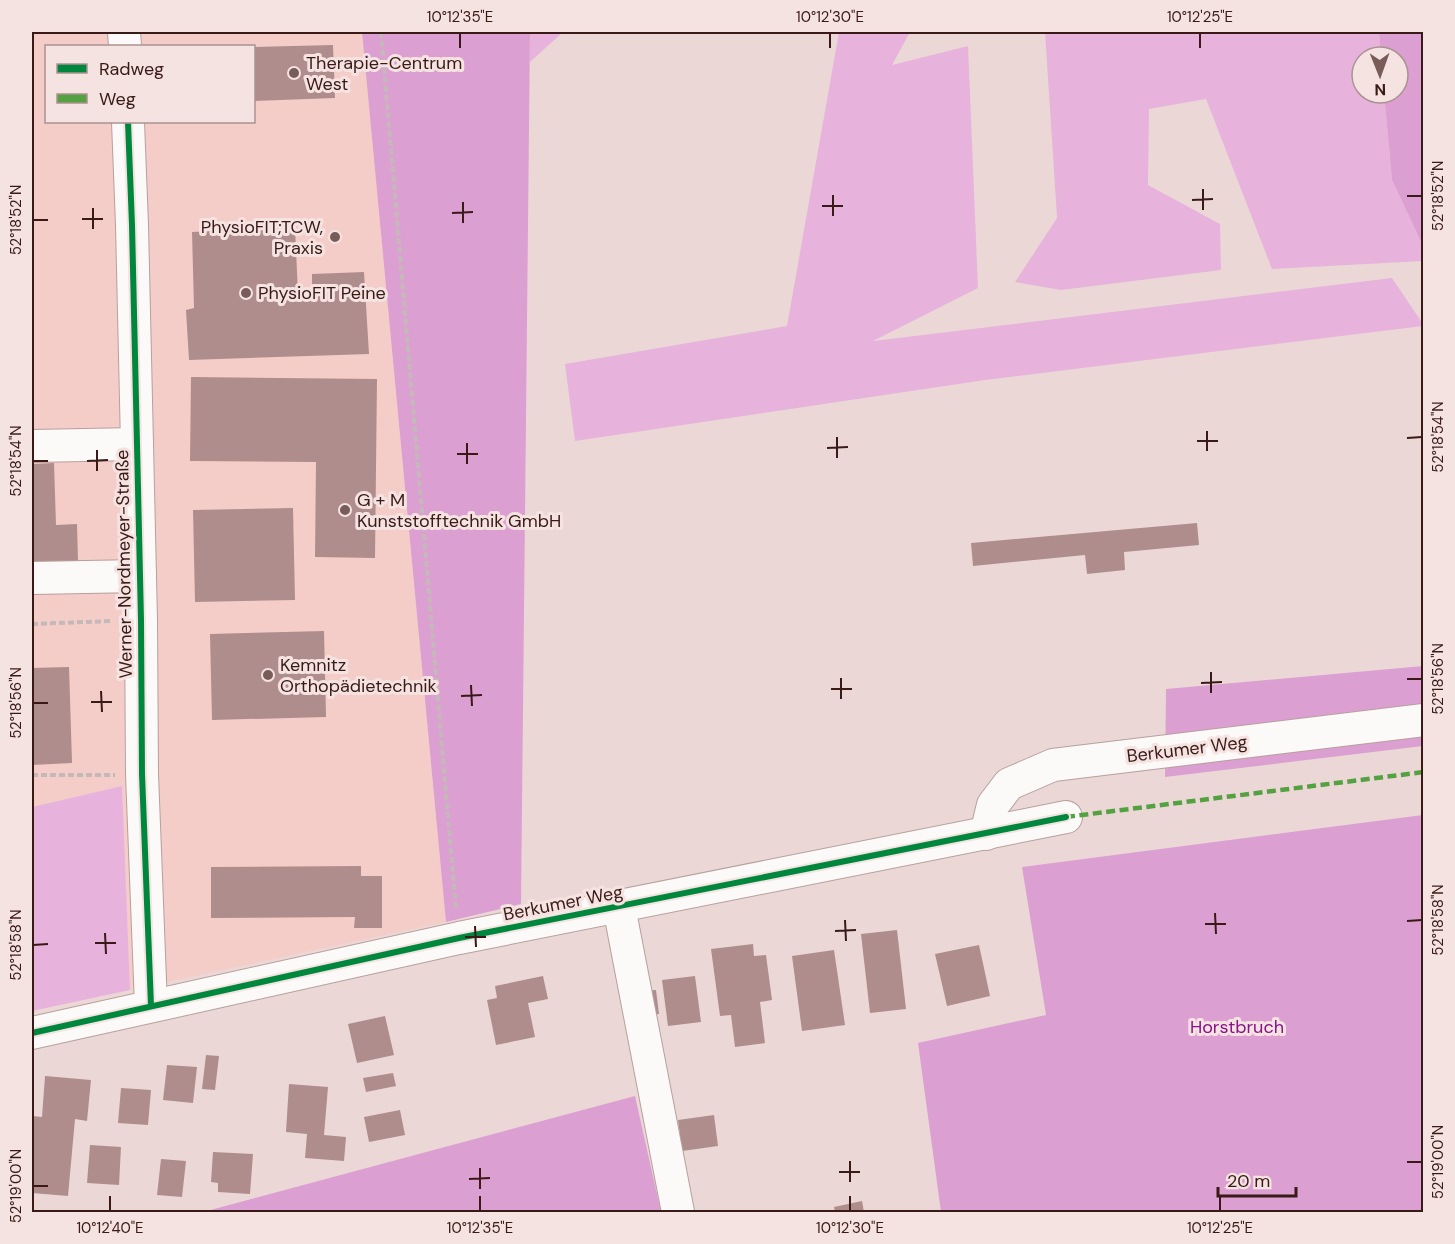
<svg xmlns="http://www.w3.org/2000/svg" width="1455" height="1244" font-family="'DM Sans',sans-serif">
<rect width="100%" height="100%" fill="#ebd8d6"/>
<path fill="#f4cdc8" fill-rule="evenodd" d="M32 32H362L446 922 130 990 122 786 32 807ZM46 46H254V122H46Z"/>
<g fill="#e7b3dd">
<path d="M530 32H563L530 62Z"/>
<path d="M839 32H910L892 65 968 46 978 288 873 341 1392 278 1423 324V326L985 380 575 441 565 364 787 326Z"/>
<path d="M1045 32H1379L1381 57H1362V93H1384L1392 180 1423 246V261L1272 269 1206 99 1149 109 1148 185 1220 224 1221 270 1061 290 1015 282 1057 218Z"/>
<path d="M122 786 130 990 32 1011V807Z"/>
</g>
<g fill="#dc9fd2">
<path d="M362 32H530L521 904 446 922Z"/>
<path d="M1379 32H1423V246L1392 180 1384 93H1398V57H1381Z"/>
<path d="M1423 666V746L1165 777 1166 689Z"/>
<path d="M1423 815V1212H941L918 1043 1046 1015 1022 867Z"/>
<path d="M635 1096 661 1212H203Z"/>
</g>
<g fill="#af8d8c">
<path d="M333 45 335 98 254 101V47Z"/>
<path d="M295 227 298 294 312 292V274L364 272 369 354 189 360 186 310 194 308 192 232Z"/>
<path d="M191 377 377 379 375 558 315 557 316 462 190 461Z"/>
<path d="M54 463 56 525 77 524 78 561 32 563V464Z"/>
<path d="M293 508 295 600 195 602 193 510Z"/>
<path d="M1197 523 1199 545 1124 552 1125 570 1087 574 1085 555 973 566 971 543Z"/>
<path d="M324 631 326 717 212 720 210 634Z"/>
<path d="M69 667 72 763 32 765V668Z"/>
<path d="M361 866V876H382V928H354L355 917 211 918V867Z"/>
<path d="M897 930 906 1009 870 1013 861 934Z"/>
<path d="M753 944 754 956 766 955 772 1000 760 1002 765 1043 735 1047 731 1015 720 1016 711 949Z"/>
<path d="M979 945 990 996 947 1006 935 954Z"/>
<path d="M834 950 845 1025 802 1031 792 956Z"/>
<path d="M543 976 548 999 528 1003 535 1037 496 1045 487 1000 497 998 495 986Z"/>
<path d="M695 976 701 1022 668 1026 662 980Z"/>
<path d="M656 990 659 1014 646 1015 644 991Z"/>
<path d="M385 1016 394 1055 357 1063 348 1024Z"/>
<path d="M206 1055 219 1056 215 1090 202 1089Z"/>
<path d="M167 1065 197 1067 193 1103 163 1100Z"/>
<path d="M393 1073 396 1086 366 1092 363 1078Z"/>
<path d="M45 1076 91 1080 87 1121 75 1119 68 1196 32 1193V1116L42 1117Z"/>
<path d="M289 1084 328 1087 324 1135 346 1137 344 1161 305 1158 307 1134 286 1132Z"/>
<path d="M121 1088 151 1090 148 1125 118 1123Z"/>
<path d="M400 1110 405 1135 369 1142 364 1117Z"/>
<path d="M714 1115 718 1146 682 1151 678 1120Z"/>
<path d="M90 1145 121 1147 119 1185 87 1183Z"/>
<path d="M213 1152 253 1154 250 1194 218 1192V1183L211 1182Z"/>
<path d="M161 1159 186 1161 182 1197 157 1195Z"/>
<path d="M862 1201 864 1212H835L834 1207Z"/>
</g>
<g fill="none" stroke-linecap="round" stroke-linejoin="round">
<g stroke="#b7a09d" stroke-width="34">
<g id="minor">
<path d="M124 32 125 46"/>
<path d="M128 122 132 225 141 620 142 774 151 1006"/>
<path d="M32 446 137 444"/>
<path d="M32 578 140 576"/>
<path d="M986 834 993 805 1009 784 1053 765 1424 720"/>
<path d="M619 907 678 1212"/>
<path d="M32 1033 459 938 1066 817"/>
</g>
</g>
<g stroke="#c4b9b8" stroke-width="4" stroke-dasharray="6 3" stroke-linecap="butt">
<path d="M381 32 456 910"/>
<path d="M32 624 113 621"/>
<path d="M32 775H115"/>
</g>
<use href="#minor" stroke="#fcf9f9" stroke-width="32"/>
<path stroke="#53a140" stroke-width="4.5" stroke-dasharray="9 4.5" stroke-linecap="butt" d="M1066 817 1424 772"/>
<g stroke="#f5e3e1" stroke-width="10">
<g id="cycleway">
<path d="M128 122 132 225 141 620 142 774 151 1006"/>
<path d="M32 1033 459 938 1066 817"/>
</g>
</g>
<use href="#cycleway" stroke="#00873e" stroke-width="6"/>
</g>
<path fill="none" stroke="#391a17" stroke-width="2" d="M460 33V48M830 33V48M1200 33V48M1203 189V210M833 195V216M1407 196H1422M1192 200 1213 199M463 202V223M822 206H843M93 208V229M452 213 473 212M82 219H103M33 220H48M1207 431V451M837 437V458M1407 438 1422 437M1197 441H1218M467 443V464M827 448 848 447M97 450V471M457 454H478M33 461H48M87 461 108 460M1211 672V693M841 678V699M1407 679H1422M1201 683 1222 682M471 685 472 706M831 689H852M101 691 102 712M461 696 482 695M91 702H112M33 703H48M1215 913 1216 934M845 920 846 941M1407 921 1422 920M1205 924H1226M475 926 476 947M835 931 856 930M105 933 106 954M465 937H486M95 943H116M33 945 48 944M850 1161V1182M1407 1162H1422M480 1168V1189M839 1172H860M469 1179 490 1178M33 1186H48M110 1196V1211M480 1196V1211M850 1196V1211M1220 1196V1211"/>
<g fill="#775c5a" stroke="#f5e3e1" stroke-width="2">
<circle cx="294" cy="73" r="6"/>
<circle cx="335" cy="237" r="6"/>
<circle cx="246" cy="293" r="6"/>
<circle cx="345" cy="510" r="6"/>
<circle cx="268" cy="675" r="6"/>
</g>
<g text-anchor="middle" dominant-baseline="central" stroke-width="6" stroke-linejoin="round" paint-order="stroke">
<g font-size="18" fill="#391a17" stroke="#f5e3e1" text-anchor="start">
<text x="306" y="63">Therapie-Centrum<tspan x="306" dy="21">West</tspan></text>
<text x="323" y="227" text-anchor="end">PhysioFIT;TCW,<tspan x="323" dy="21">Praxis</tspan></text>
<text x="258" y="293">PhysioFIT Peine</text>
<text x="357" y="500">G + M<tspan x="357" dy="21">Kunststofftechnik GmbH</tspan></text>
<text x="280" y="665">Kemnitz<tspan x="280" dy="21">Orthopädietechnik</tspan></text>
</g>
<g font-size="18" fill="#391a17" stroke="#f5e3e1">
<text transform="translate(124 564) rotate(-91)">Werner-Nordmeyer-Straße</text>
<text transform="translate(1187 749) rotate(-7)">Berkumer Weg</text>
<text transform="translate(563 903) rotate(-11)">Berkumer Weg</text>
</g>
<g font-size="18" fill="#8a118c" stroke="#f5e3e1">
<text x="1237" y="1027">Horstbruch</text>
</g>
</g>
<rect width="1455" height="1244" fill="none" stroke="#f5e3e1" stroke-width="66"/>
<rect x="45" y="45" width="210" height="78" fill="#f5e3e1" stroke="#aa9390" stroke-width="1.5"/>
<rect x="57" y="64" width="30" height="9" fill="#00873e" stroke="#aa9390" stroke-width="1.5"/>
<text x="99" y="75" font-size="18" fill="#391a17">Radweg</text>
<rect x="57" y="94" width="30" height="9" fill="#53a140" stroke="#aa9390" stroke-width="1.5"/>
<text x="99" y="105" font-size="18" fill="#391a17">Weg</text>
<g transform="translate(1380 75) rotate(179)"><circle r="28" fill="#f5e3e1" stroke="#aa9390" stroke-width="1.5"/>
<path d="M0-4.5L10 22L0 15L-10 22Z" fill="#775c5a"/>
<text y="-9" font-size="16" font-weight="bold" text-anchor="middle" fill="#391a17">N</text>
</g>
<path d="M1218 1187v9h78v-9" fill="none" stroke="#391a17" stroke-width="3"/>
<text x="1227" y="1187" font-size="18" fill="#391a17" stroke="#f5e3e1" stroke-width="4.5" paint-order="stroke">20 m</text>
<rect x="33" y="33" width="1389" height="1178" fill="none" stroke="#391a17" stroke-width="2"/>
<g font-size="15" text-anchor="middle" fill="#391a17">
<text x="460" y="22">10°12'35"E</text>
<text x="830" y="22">10°12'30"E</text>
<text x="1200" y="22">10°12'25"E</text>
<text transform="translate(1438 196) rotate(-90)" y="5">52°18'52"N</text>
<text transform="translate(16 220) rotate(-90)" y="5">52°18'52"N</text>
<text transform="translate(1438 437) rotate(-90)" y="5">52°18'54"N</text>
<text transform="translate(16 461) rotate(-90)" y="5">52°18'54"N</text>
<text transform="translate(1438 679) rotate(-90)" y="5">52°18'56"N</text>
<text transform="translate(16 703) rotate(-90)" y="5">52°18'56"N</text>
<text transform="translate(1438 920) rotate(-90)" y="5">52°18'58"N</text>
<text transform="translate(16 945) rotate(-90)" y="5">52°18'58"N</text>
<text transform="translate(1438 1162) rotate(-90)" y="5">52°19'00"N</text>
<text transform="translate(16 1186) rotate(-90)" y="5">52°19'00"N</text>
<text x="110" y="1233">10°12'40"E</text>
<text x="480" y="1233">10°12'35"E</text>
<text x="850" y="1233">10°12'30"E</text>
<text x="1220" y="1233">10°12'25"E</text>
</g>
</svg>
